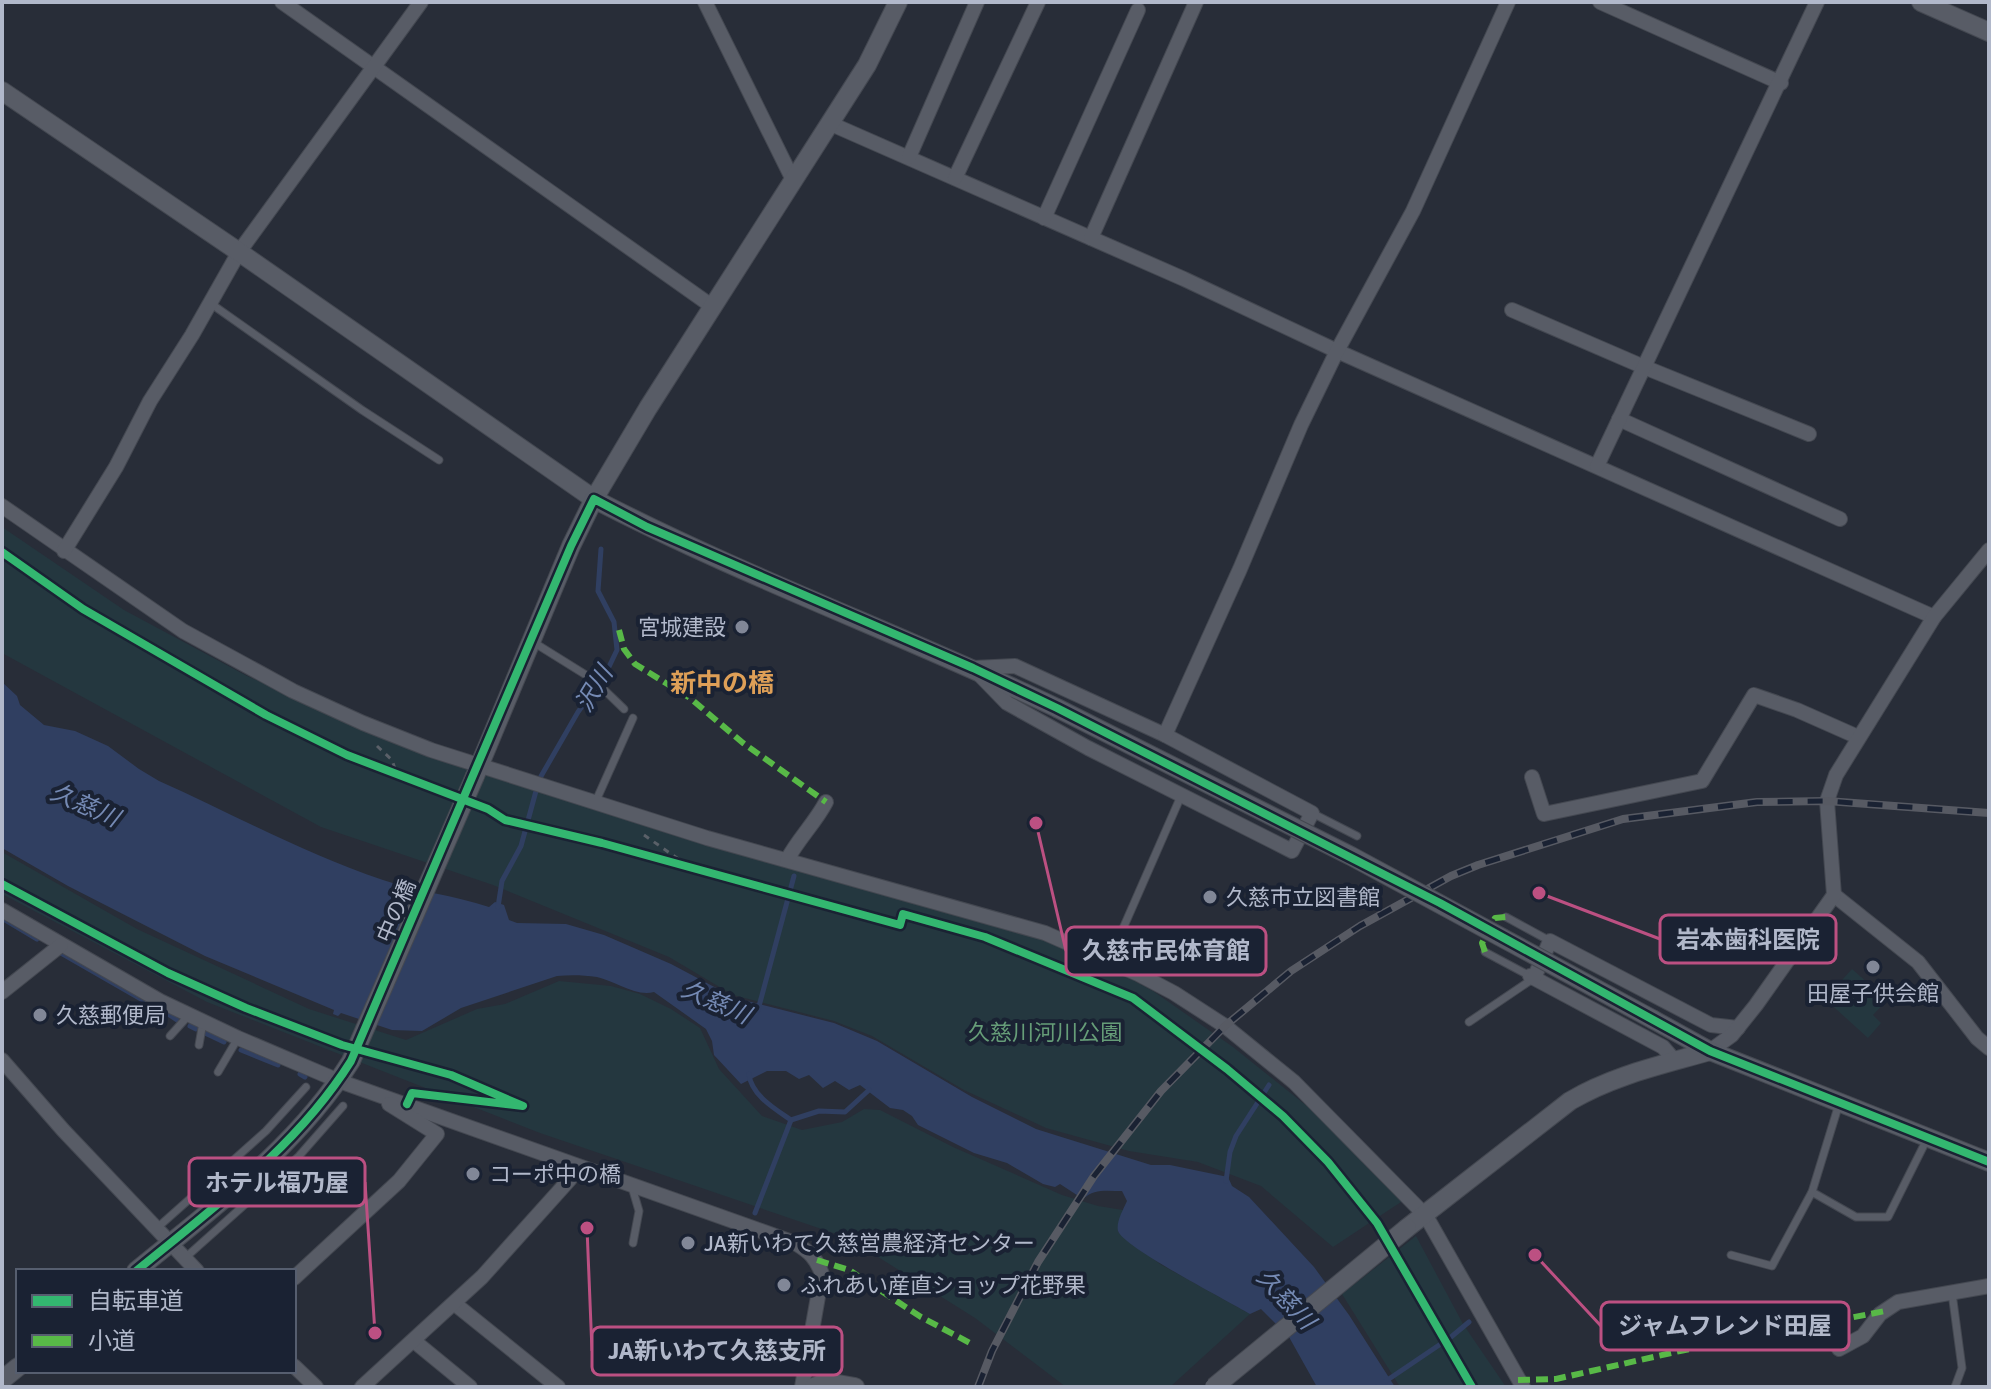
<svg xmlns="http://www.w3.org/2000/svg" width="1991" height="1389" font-family="Signika,'Noto Sans JP',sans-serif">
<rect width="100%" height="100%" fill="#282d38"/>
<g fill="#24373f">
<path d="M2 527 124 610 247 676 389 739 980 918 1080 952 1153 991 1233 1047 1308 1107 1359 1153 1404 1200 1333 1247 1261 1186 1198 1162 1129 1151 1046 1128 964 1090 872 1036 834 1021 733 995 669 957 493 885 321 827 2 653Z"/>
<path d="M2 852 137 929 309 1009 406 1040 477 1009 505 1004 559 981 611 986 640 994 671 1009 700 1028 719 1069 762 1116 802 1130 842 1122 864 1109 880 1110 953 1147 1062 1195 1098 1206 1123 1210 1118 1232 1160 1264 1250 1314 1170 1387H1066L975 1318 848 1238 540 1133 207 1002 2 894Z"/>
<path d="M1852 969 1887 1000 1873 1015 1881 1023 1868 1038 1825 999Z"/>
<path d="M1416 1236 1463 1324 1506 1387H1400L1342 1294Z"/>
</g>
<path fill="#303f61" d="M2 682 17 696 20 705 44 725 75 731 108 746 139 769 159 781C233 814 305 854 383 880 417 892 454 895 489 907L495 902 504 905 509 920 517 923 566 924 604 935 671 964 735 998 834 1023 877 1041 972 1097 1036 1129 1151 1165H1170L1228 1177 1232 1186 1249 1197 1314 1267 1349 1315 1395 1387H1317L1289 1337 1261 1309 1250 1314C1230 1302 1123 1247 1118 1231 1116 1222 1123 1210 1127 1201L1122 1191C1108 1191 1094 1188 1083 1199L1060 1184 1055 1187 1043 1184 1007 1163 974 1153 918 1125 912 1116 903 1110 890 1108 860 1085 849 1090 835 1081 823 1088 809 1075 799 1079 786 1071H767L741 1084 714 1055 712 1041 706 1029 654 992C636 997 615 981 597 977 583 975 570 975 557 976L461 1008 422 1031 392 1030 341 1013 338 1016 333 1014 334 1010 205 956 68 886 2 848Z"/>
<g fill="none" stroke-linecap="round" stroke-linejoin="round">
<g stroke="#303f61" stroke-width="5">
<path d="M540 778 578 712 606 673 617 650 614 622 598 591 601 549"/>
<path d="M498 907 502 881 521 846 536 791"/>
<path d="M2 918 37 939"/>
<path d="M61 953 148 1003"/>
<path d="M758 1010 794 876"/>
<path d="M168 1014 177 1020"/>
<path d="M190 1026 196 1029"/>
<path d="M205 1033 224 1042"/>
<path d="M241 1050 278 1065"/>
<path d="M300 1074 305 1077"/>
<path d="M749 1074C751 1095 775 1109 791 1120"/>
<path d="M1226 1181 1230 1152 1236 1136 1269 1085"/>
<path d="M755 1213 791 1120 819 1111 845 1112 869 1090"/>
<path d="M1377 1387 1451 1337 1469 1322"/>
</g>
<g stroke="#444851" stroke-width="9">
<g id="service">
<path d="M210 303 362 410 439 460"/>
<path d="M533 642 594 680 624 709"/>
<path d="M595 803 633 718"/>
<path d="M1312 813 1357 836"/>
<path d="M1506 917 1550 941"/>
<path d="M1485 952 1530 976"/>
<path d="M1138 974 1121 933 1181 796"/>
<path d="M144 1020 164 1003"/>
<path d="M1469 1022 1534 978"/>
<path d="M170 1036 189 1015"/>
<path d="M199 1045 203 1022"/>
<path d="M218 1072 238 1038"/>
<path d="M632 1187 639 1211 633 1243"/>
<path d="M1812 1192 1856 1217H1888L1927 1139"/>
<path d="M157 1228 266 1131 306 1087"/>
<path d="M1731 1255 1772 1266 1812 1192 1839 1104"/>
<path d="M185 1258 299 1156 343 1106"/>
<path d="M1952 1293 1962 1368 1955 1387"/>
</g>
</g>
<g stroke="#444851" stroke-width="16">
<g id="minor">
<path d="M282 2 713 307"/>
<path d="M705 2 793 180"/>
<path d="M1600 2 1781 83"/>
<path d="M829 123 1184 279 1337 351 1934 617"/>
<path d="M909 157 977 2"/>
<path d="M955 178 1038 2"/>
<path d="M1044 218 1138 10"/>
<path d="M1091 238 1196 2"/>
<path d="M1512 310 1644 367 1809 434"/>
<path d="M1619 419 1840 519"/>
<path d="M1597 466 1817 2"/>
<path d="M2 506 183 631 293 691 363 723 431 750 707 838 1045 933 1138 974 1174 993 1225 1026 1294 1082 1426 1216 1523 1387"/>
<path d="M64 551 116 467 150 401 192 335 239 252 421 2"/>
<path d="M1015 666 1165 735 1312 813 1292 851 1088 748 1007 703 973 668Z"/>
<path d="M1165 735 1240 569 1301 425 1337 351 1413 211 1508 2"/>
<path d="M1532 777 1544 814 1702 781 1754 695 1797 710 1858 737"/>
<path d="M787 860C798 839 815 823 826 802"/>
<path d="M1834 895 1918 962 1977 1038 1989 1048"/>
<path d="M2 910 160 1001 238 1038 339 1081 795 1243C810 1252 816 1258 822 1274L802 1387"/>
<path d="M1530 976 1663 1047 1675 1061"/>
<path d="M1534 978 1550 941 1711 1025 1738 1028"/>
<path d="M2 992 61 945"/>
<path d="M1710 1051 1732 1035 1756 1005 1834 895 1827 801 1836 775 1934 617 1989 550"/>
<path d="M2 1060 63 1130 197 1271"/>
<path d="M294 1278 399 1181 437 1134 389 1104"/>
<path d="M455 1304 558 1387"/>
<path d="M414 1341 470 1387"/>
<path d="M1839 1349 1863 1336 1880 1314 1898 1302 1989 1286"/>
<path d="M294 1366 316 1387"/>
<path d="M362 1387 482 1277 570 1179"/>
</g>
</g>
<g stroke="#444851" stroke-width="20">
<g id="tertiary">
<path d="M1921 2 1989 32"/>
<path d="M2 91 239 252 594 499 648 408 867 65 898 2"/>
<path d="M475 776 571 546 594 499C744 577 904 635 1057 708"/>
<path d="M1654 1020 1710 1051 1989 1162"/>
<path d="M1407 1228 1570 1101C1614 1075 1662 1065 1710 1051"/>
<path d="M136 1271C214 1207 297 1147 351 1061"/>
<path d="M2 1380 18 1367"/>
<path d="M814 1387 827 1382 855 1387"/>
</g>
</g>
<g stroke="#5a6068" stroke-width="3" stroke-dasharray="6 6" stroke-linecap="butt">
<path d="M2 552C50 589 103 621 156 652 249 708 344 756 447 794"/>
<path d="M377 746 392 760 397 775"/>
<path d="M480 806 505 820 602 843 900 925 903 914 985 937 1133 998 1206 1052 1283 1116 1328 1162 1377 1223"/>
<path d="M644 835 687 865"/>
<path d="M2 884C112 944 222 1006 342 1044"/>
<path d="M372 1052 451 1075 523 1106 420 1093"/>
<path d="M1398 1258 1472 1387"/>
</g>
<use href="#service" stroke="#585c66" stroke-width="7"/>
<use href="#minor" stroke="#585c66" stroke-width="14"/>
<use href="#tertiary" stroke="#585c66" stroke-width="18"/>
<g stroke="#575a63" stroke-width="8">
<path id="rail" d="M978 1387 992 1351 1038 1262 1094 1176 1161 1091 1225 1026 1291 971 1360 926 1451 876 1478 865 1623 819 1757 802 1827 801 1989 813"/>
</g>
<use href="#rail" stroke="#1a2233" stroke-width="5" stroke-dasharray="15" stroke-linecap="butt"/>
<g stroke="#444851" stroke-width="20" stroke-linecap="butt">
<g id="tertiary-bridge">
<path d="M1057 708 1351 856 1654 1020"/>
<path d="M351 1061 475 776"/>
<path d="M1214 1387 1407 1228"/>
</g>
</g>
<use href="#tertiary-bridge" stroke="#585c66" stroke-width="18"/>
<g stroke="#58b947" stroke-width="6" stroke-dasharray="12 6" stroke-linecap="butt">
<path d="M619 630 624 649 635 664 690 698 743 743 826 802"/>
<path d="M1485 952 1482 943 1495 918 1506 917"/>
<path d="M817 1260 849 1270 921 1317 970 1343"/>
<path d="M1518 1380 1556 1379 1680 1351 1885 1311"/>
</g>
<g stroke="#1a2233" stroke-width="13">
<g id="cycleway">
<path d="M2 552 83 609 266 715 347 755 488 809 505 820 602 843 900 925 903 914 985 937 1133 998 1227 1069 1283 1116 1328 1162 1377 1223 1472 1387"/>
<path d="M2 884 168 973 246 1008 342 1045 451 1075 523 1106 412 1093 407 1104"/>
<path d="M136 1271C214 1207 297 1147 351 1061L571 546 594 499 647 527 973 668 1057 708 1440 903 1710 1051 1989 1162"/>
</g>
</g>
<use href="#cycleway" stroke="#33b770" stroke-width="8"/>
</g>
<g fill="#818797" stroke="#1a2233" stroke-width="3">
<circle cx="742" cy="627" r="8"/>
<circle cx="1210" cy="897" r="8"/>
<circle cx="1873" cy="967" r="8"/>
<circle cx="40" cy="1015" r="8"/>
<circle cx="473" cy="1174" r="8"/>
<circle cx="688" cy="1243" r="8"/>
<circle cx="784" cy="1285" r="8"/>
</g>
<g text-anchor="middle" dominant-baseline="central" stroke-width="8" stroke-linejoin="round" paint-order="stroke">
<g font-size="22" fill="#b1b8ca" stroke="#1a2233" text-anchor="start">
<text x="726" y="627" text-anchor="end">宮城建設</text>
<text x="1226" y="897">久慈市立図書館</text>
<text x="1873" y="993" text-anchor="middle">田屋子供会館</text>
<text x="56" y="1015">久慈郵便局</text>
<text x="489" y="1174">コーポ中の橋</text>
<text x="704" y="1243">JA新いわて久慈営農経済センター</text>
<text x="800" y="1285">ふれあい産直ショップ花野果</text>
</g>
<g font-size="22" fill="#b1b8ca" stroke="#1a2233">
<text transform="translate(396 911) rotate(-67)">中の橋</text>
</g>
<g font-size="22" fill="#669d78" stroke="#1a2233">
<text x="1045" y="1032">久慈川河川公園</text>
</g>
<g font-size="24" font-style="italic" fill="#758ab4" stroke="#1a2233">
<text transform="translate(594 689) rotate(-59)">沢川</text>
<text transform="translate(85 805) rotate(24)">久慈川</text>
<text transform="translate(716 1002) rotate(24)">久慈川</text>
<text transform="translate(1286 1299) rotate(47)">久慈川</text>
</g>
<g font-size="26" font-weight="bold" fill="#de9f57" stroke="#1a2233">
<text x="722" y="684">新中の橋</text>
</g>
</g>
<path fill="none" stroke="#bc5082" stroke-width="3" d="M1539 893L1660 939M1036 823L1066 951M375 1333L365 1182M1535 1255L1601 1326M587 1228L592 1351"/>
<g fill="#bc5082" stroke="#1a2233" stroke-width="3">
<circle cx="1539" cy="893" r="8"/>
<circle cx="1036" cy="823" r="8"/>
<circle cx="375" cy="1333" r="8"/>
<circle cx="1535" cy="1255" r="8"/>
<circle cx="587" cy="1228" r="8"/>
</g>
<g fill="#1a2233" stroke="#bc5082" stroke-width="3">
<rect x="1660" y="915" width="176" height="48" rx="8"/>
<rect x="1066" y="927" width="200" height="48" rx="8"/>
<rect x="189" y="1158" width="176" height="48" rx="8"/>
<rect x="1601" y="1302" width="248" height="48" rx="8"/>
<rect x="592" y="1327" width="250" height="48" rx="8"/>
</g>
<g font-size="24" text-anchor="middle" font-weight="bold" fill="#b1b8ca">
<text x="1748" y="948">岩本歯科医院</text>
<text x="1166" y="959">久慈市民体育館</text>
<text x="277" y="1191">ホテル福乃屋</text>
<text x="1725" y="1334">ジャムフレンド田屋</text>
<text x="717" y="1359">JA新いわて久慈支所</text>
</g>
<rect width="1991" height="1389" fill="none" stroke="#b1b8ca" stroke-width="8"/>
<rect x="16" y="1269" width="280" height="104" fill="#1a2233" stroke="#565e6f" stroke-width="2"/>
<rect x="32" y="1295" width="40" height="12" fill="#33b770" stroke="#565e6f" stroke-width="2"/>
<text x="88" y="1309" font-size="24" fill="#b1b8ca">自転車道</text>
<rect x="32" y="1335" width="40" height="12" fill="#58b947" stroke="#565e6f" stroke-width="2"/>
<text x="88" y="1349" font-size="24" fill="#b1b8ca">小道</text>
</svg>
